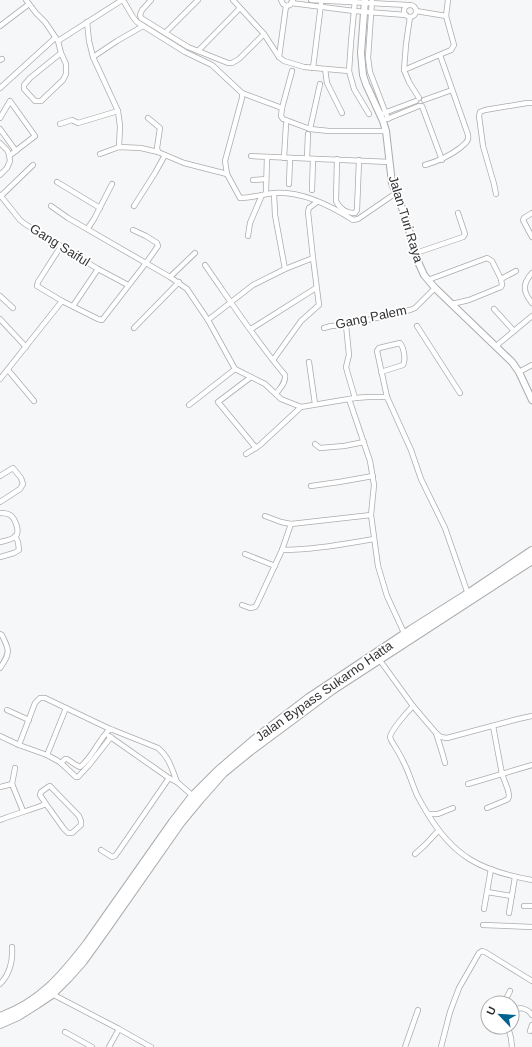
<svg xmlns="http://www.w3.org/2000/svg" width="532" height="1047" font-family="Arial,sans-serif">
<rect width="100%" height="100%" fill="#f6f7f9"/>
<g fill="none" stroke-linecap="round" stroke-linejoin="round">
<g stroke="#abacae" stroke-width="6">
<g id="street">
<path d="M26 0 36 13 45 22 58 41 61 53 66 64V74L63 80 41 101H35L24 89V85L30 78 61 53"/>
<path d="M123 0 133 17 137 22 185 52 212 65 242 93V98L225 161 227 174 240 198C252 198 263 194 275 193 301 191 331 206 353 220L358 219 396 193"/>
<path d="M151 0 142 10 140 15 141 18 188 47 198 51 240 8"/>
<path d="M233 0 264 34 279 57 284 61 304 67 349 71"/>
<path d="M281 0 283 4 286 6 290 5 293 0"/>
<path d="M311 0 408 5"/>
<path d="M355 0 351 42 349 71 354 89 369 114"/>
<path d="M372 0 368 58 370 72 388 119"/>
<path d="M291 3 354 11 406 15"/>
<circle cx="410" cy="11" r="6"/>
<path d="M416 11 446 16"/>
<path d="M410 17 406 44 404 70 409 82 419 98"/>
<path d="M87 22 89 41 93 57 118 111 120 126 119 147"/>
<path d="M0 26 29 4"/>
<path d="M165 33 198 0"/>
<path d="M58 41 122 0"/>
<path d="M198 51 228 63H232L239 59 264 34"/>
<path d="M93 57 117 41 143 26"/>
<path d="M279 57 286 6"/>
<path d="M0 60 2 59"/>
<path d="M313 68 321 4"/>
<path d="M325 69 327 83 342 113"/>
<path d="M404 70 451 50 454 45 446 16 448 0"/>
<path d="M292 71 282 108 281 116 283 119 310 129 329 131H386"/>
<path d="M0 88 55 38"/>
<path d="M242 93 282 108"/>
<path d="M424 100 452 90"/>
<path d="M422 106 442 160"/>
<path d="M384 113 416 101"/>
<path d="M0 118 10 101 35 136 9 156"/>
<path d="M148 118 160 128 157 148 158 152"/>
<path d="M387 119 419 106"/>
<path d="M60 124 72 120 78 123 118 111"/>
<path d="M0 129 16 151"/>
<path d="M310 129 320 84"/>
<path d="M0 143 7 150 9 154 10 161 7 168 0 175"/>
<path d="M100 154 119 147 141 148 158 152 184 163 227 174"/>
<path d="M251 156 390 162"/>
<path d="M284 158 286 124"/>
<path d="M307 158 308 134"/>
<path d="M337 159 336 201C339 208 347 214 355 213L357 210 359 160"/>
<path d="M425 165C439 161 448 157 460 148 463 145 467 143 468 139 469 135 467 132 466 129L440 55"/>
<path d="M253 180 266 179"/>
<path d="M57 182 100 208"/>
<path d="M289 184 290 158"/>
<path d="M312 190 313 159"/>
<path d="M266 192 267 157"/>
<path d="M274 193 275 215 285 269"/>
<path d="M496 194 494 184 483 146 479 116 480 112 485 110 527 103H532"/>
<path d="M0 195 20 220 25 224 98 269 128 285"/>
<path d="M1 196 33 165"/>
<path d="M51 206 68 218 170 277 187 289 208 320 235 369 265 384 281 399 301 407 355 398 368 397H387"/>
<path d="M134 206 155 173 165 155"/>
<path d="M532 213 524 218 523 220 532 237"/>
<path d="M88 228 94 219 112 184"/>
<path d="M248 236 250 223 262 195"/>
<path d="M61 246 38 282 37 286 62 301 98 319 102 320 146 263 158 246 157 243 146 236 133 230"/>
<path d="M416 253 463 237 465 234 458 213"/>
<path d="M205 265C231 302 256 341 285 375 286 383 280 388 276 394"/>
<path d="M532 273C522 284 523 292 532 303"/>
<path d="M170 277 195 253"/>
<path d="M428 280 487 258 492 261 501 279 516 271"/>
<path d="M0 296 13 308"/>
<path d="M452 304 469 300 501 287 502 285 501 279"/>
<path d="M73 306 98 269"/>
<path d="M494 309 514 331"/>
<path d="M0 319 26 347"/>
<path d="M208 320 253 285 285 269 313 258 308 212 309 208 317 202"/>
<path d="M346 325 349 355 346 367 347 371 355 398"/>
<path d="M417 326 460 393"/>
<path d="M134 328 179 282"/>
<path d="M324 328 331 326 346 325 410 310 415 308 435 288"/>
<path d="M251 329 316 288"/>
<path d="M496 346 532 316"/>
<path d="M273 360 301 321 319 305 313 258"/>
<path d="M309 362 315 404"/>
<path d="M8 370 34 401"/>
<path d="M381 372 403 365C406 360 404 348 400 343L379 348 377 351 387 397 411 450 421 479 445 528 468 594"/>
<path d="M519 372 532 365"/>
<path d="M251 377 218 402 256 448"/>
<path d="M0 379 62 301"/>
<path d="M349 399 370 461 374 485 371 515 378 566 387 596 405 635"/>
<path d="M189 405 235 369"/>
<path d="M315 444 320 448 344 446 364 442"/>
<path d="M246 454 260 445 301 407"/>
<path d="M0 476 13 468 21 478 23 484 20 489 0 502"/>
<path d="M311 486 339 482 373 476"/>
<path d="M0 513C3 513 7 513 10 515 15 518 20 531 16 536 12 540 4 541 0 542"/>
<path d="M265 516 281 522 291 524 371 515"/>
<path d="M282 550C313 550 343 544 374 539"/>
<path d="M245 554 275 566"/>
<path d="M0 557 14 553 19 550 18 542 15 536"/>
<path d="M242 605 250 608 255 607 257 604 282 550 291 524"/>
<path d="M0 634 2 635C4 640 6 643 7 647 10 654 4 662 0 668"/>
<path d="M379 659 413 706 436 733 441 737 447 738 518 719 532 716"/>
<path d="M413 706C408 711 391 730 390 737 390 738 391 739 391 740 395 747 400 754 403 761 409 772 412 784 417 795 420 801 423 806 426 811 453 857 481 871 532 880"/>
<path d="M7 710 29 720"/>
<path d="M436 733 442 752 445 763"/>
<path d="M0 736 19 745 47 755 58 761 61 763 76 777H78L90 764 111 737"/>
<path d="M109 736 169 778 177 782 193 796"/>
<path d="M19 745 35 703 40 698H45L110 729"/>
<path d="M47 755 66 708"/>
<path d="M61 763 65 759H67L76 765 80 767C93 757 98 740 110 729L113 730 158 748C169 757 172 769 177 782"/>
<path d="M15 768 12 784 23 811"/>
<path d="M468 784 532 765"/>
<path d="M0 787 12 784"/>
<path d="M487 808 504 801 508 799 509 796 508 790 502 774 493 726"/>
<path d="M428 814H438L453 808"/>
<path d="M0 820C15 814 31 810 46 804L64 829 68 833H72L81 825V821L79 816 50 786 48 787 41 792 40 795 46 804"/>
<path d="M101 850 112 857 115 856 118 852 169 778"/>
<path d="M415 854 425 845 438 831"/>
<path d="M487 892 512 896"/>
<path d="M524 906H532"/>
<path d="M484 909 491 869"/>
<path d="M509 913 515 877"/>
<path d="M483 925 532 927"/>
<path d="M0 984C10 974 13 962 12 947"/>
<path d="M52 994 119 1029 151 1047"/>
<path d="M504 1003 510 991"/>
<path d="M512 1013C518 1005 527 1008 532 1015"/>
<path d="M508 1027 511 1038 512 1047"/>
<path d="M530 1031 532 1025"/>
<path d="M65 1032 92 1047"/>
<path d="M109 1047 119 1029"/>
<path d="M405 1047 418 1010"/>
<path d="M441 1047 450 1012 459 988 479 953 482 951 485 952 532 981"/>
</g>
</g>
<g stroke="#abacae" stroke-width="8">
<path id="secondary" d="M365 0 361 53 363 75 366 84 383 121 386 131 392 183 404 213 419 264 424 275 435 288 512 362 519 372 532 400"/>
</g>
<g stroke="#abacae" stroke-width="10">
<g id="highway">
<path d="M0 1017C40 1003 62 976 87 944L173 822 193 796 218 771 254 740 309 698 411 630 468 594 532 551"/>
<path d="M0 1024 18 1016 37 1004 52 994 68 978 83 961 106 929 181 822 200 799 223 773 250 751 332 690 532 560"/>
</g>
</g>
<use href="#street" stroke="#fff" stroke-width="4.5"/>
<use href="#secondary" stroke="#fff" stroke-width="6"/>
<use href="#highway" stroke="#fff" stroke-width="8"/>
</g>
<g text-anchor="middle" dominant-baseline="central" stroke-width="3.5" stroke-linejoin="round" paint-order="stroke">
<g font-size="13" fill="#323233" stroke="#fff">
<text transform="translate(406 219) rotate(73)">Jalan Turi Raya</text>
<text transform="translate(60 245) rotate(32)">Gang Saiful</text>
<text transform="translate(371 317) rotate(-12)">Gang Palem</text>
<text transform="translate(324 691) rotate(-35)">Jalan Bypass Sukarno Hatta</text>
</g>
</g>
<g transform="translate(500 1015) rotate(295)"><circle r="19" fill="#ffffff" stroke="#adadad"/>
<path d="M0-3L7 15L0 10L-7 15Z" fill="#026392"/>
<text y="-6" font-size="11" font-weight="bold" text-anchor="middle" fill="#323233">U</text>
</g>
</svg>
